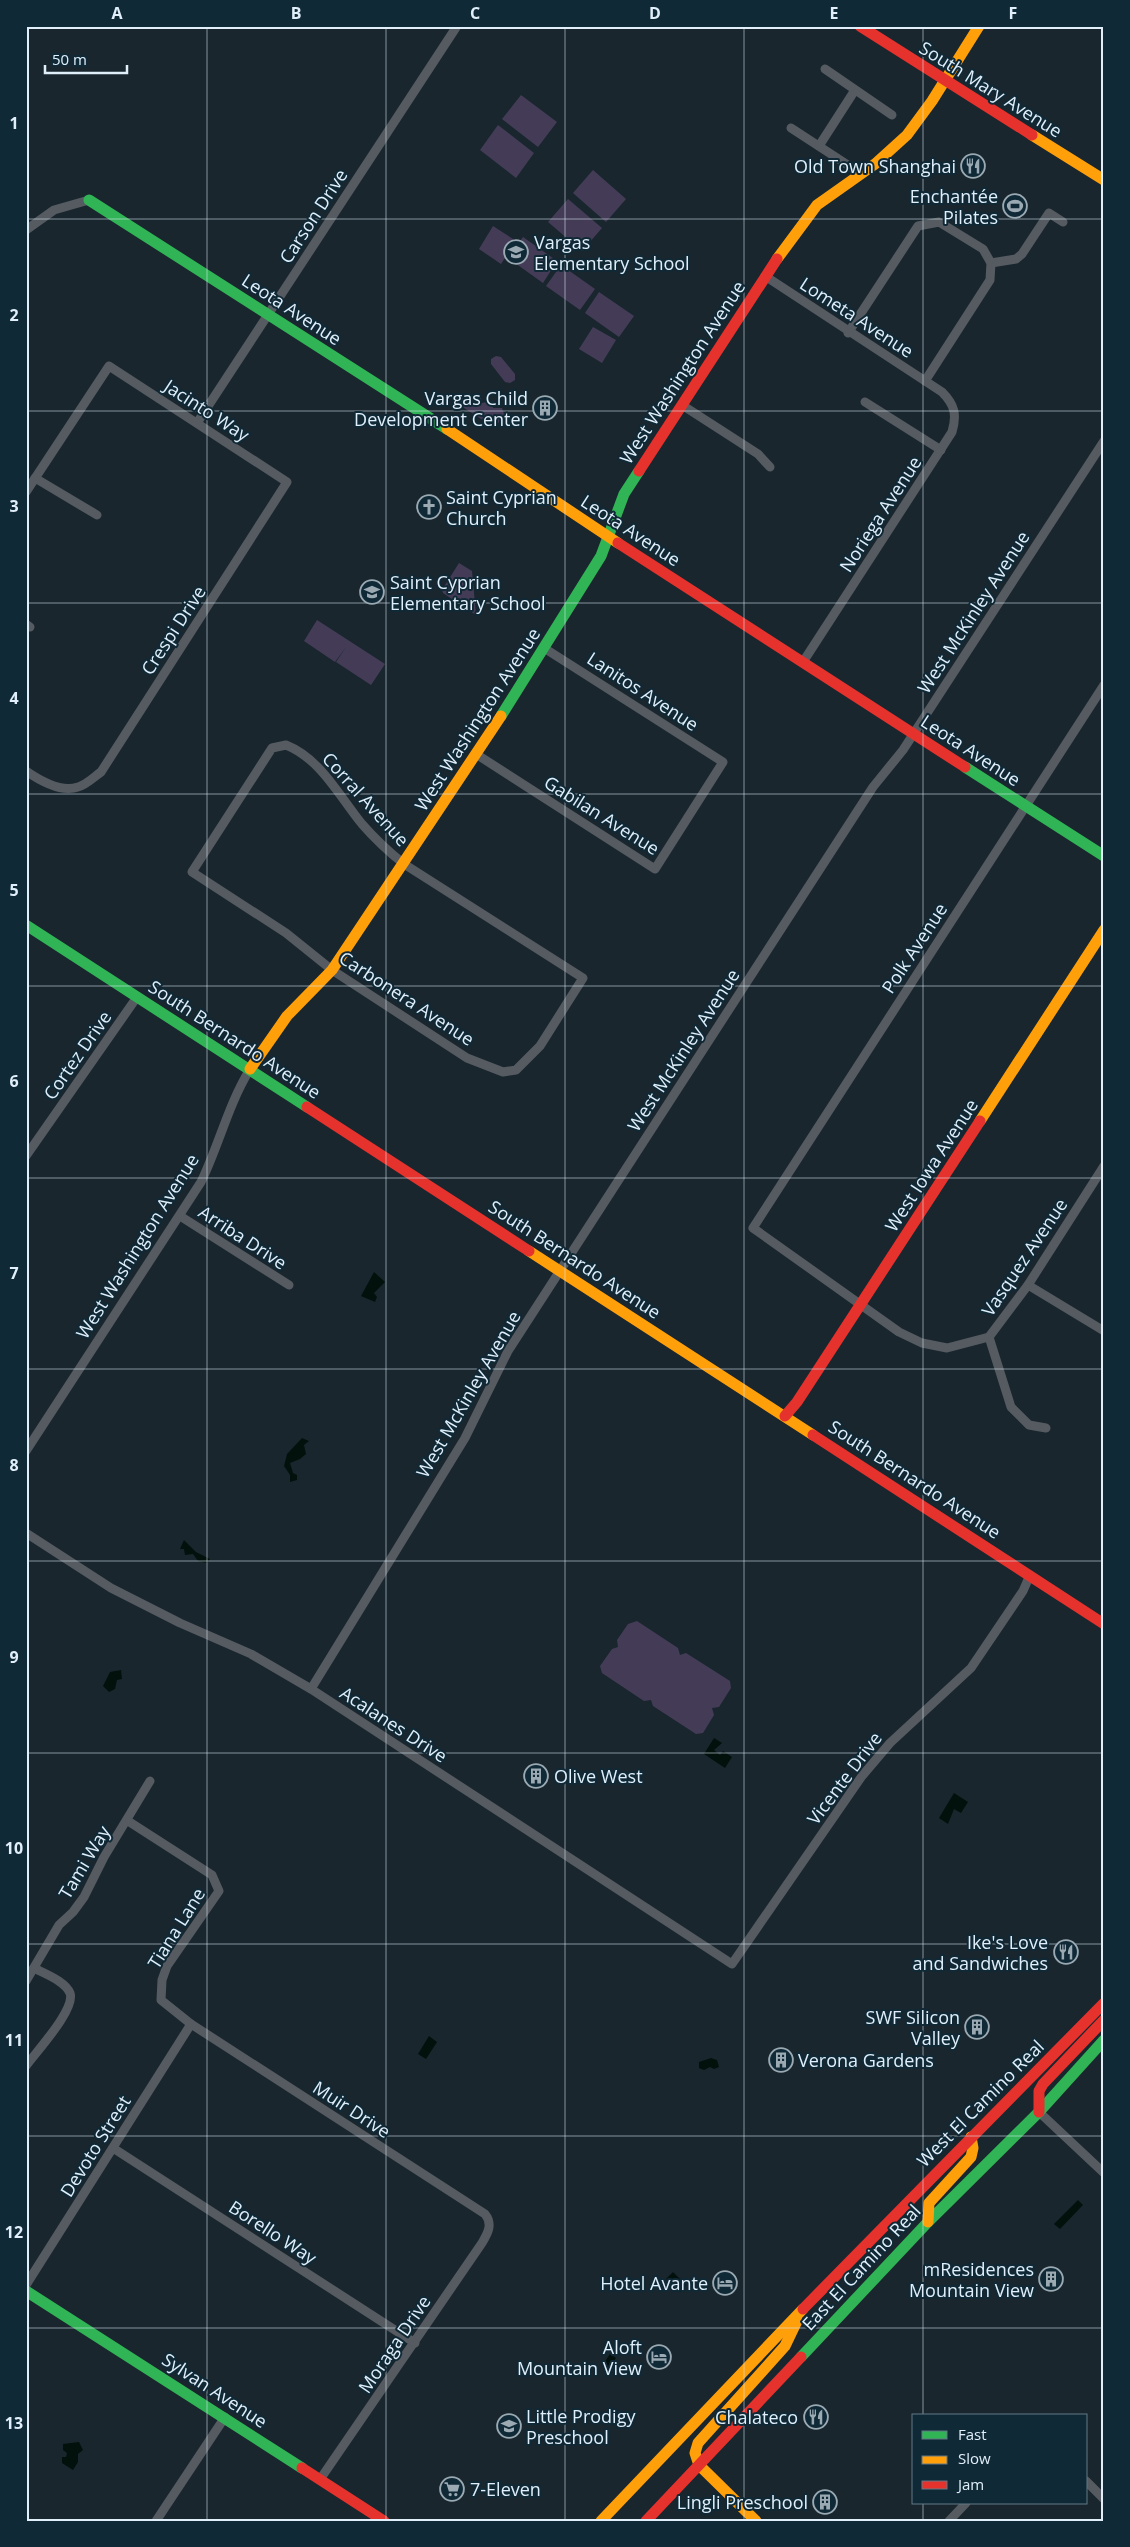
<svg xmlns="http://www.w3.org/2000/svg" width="1130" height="2547" font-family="'Open Sans',sans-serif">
<rect width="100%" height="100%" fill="#19262e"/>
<g fill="#443c57">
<path d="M521 95 557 122 538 147 502 119Z"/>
<path d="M498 125 534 153 516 178 480 150Z"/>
<path d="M593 170 626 199 606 222 573 193Z"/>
<path d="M568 199 602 228 582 251 548 222Z"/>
<path d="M493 226 516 241 501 264 479 249Z"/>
<path d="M523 237 557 261 543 283 508 258Z"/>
<path d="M561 265 595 289 580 310 546 286Z"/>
<path d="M599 292 634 316 619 337 585 313Z"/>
<path d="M593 327 616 340 602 363 579 349Z"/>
<path d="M496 356 501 357 515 374V380L510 383 505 382 491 364V359Z"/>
<path d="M480 395 482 403 491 401 493 408H502L504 414 495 428 461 406 460 398Z"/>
<path d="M459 563 472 571 476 615 443 593 442 590Z"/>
<path d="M317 620 385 664 371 685 336 662 346 647 335 662 304 641Z"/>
<path d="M637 1621 678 1648 680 1655 686 1653 730 1681 731 1688 719 1707 712 1708 714 1715 703 1733 696 1734 653 1706 651 1700 644 1701 602 1673 600 1666 612 1649 618 1647 617 1640 628 1624Z"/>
</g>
<g fill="#03110c">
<path d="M374 1272 385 1282 374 1293 377 1297 375 1302 361 1296Z"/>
<path d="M302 1438 309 1441 304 1445 306 1454 300 1459 290 1463 293 1473 297 1475V1480L290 1482V1475L284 1466 287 1454Z"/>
<path d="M184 1540 196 1552 210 1559 207 1563 198 1561 193 1554 185 1555 184 1549H180Z"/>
<path d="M121 1670 122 1679 117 1680 115 1689 109 1692 103 1686 110 1672Z"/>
<path d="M714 1738 722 1743 714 1750 720 1755 723 1751 732 1757 725 1768 704 1754Z"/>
<path d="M954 1793 968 1802 961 1813 954 1809 948 1824 939 1818Z"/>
<path d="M429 2036 437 2042 426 2059 418 2054Z"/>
<path d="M711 2058 717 2060 719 2067 714 2069 710 2067 704 2070 699 2068V2062Z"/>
<path d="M1078 2200 1083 2205 1060 2229 1054 2224Z"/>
<path d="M673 2272 686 2285 680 2292 666 2279Z"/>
<path d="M610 2354 616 2358 608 2370 602 2366Z"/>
<path d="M79 2442 83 2450 78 2454V2462L73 2470 62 2463V2457H66L67 2453 63 2450V2444Z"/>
</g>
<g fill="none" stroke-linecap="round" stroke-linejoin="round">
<g stroke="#565b61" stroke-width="9">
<path d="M825 69 892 115"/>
<path d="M791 128 860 173"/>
<path d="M819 146 855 90"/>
<path d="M26 230 54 210 89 200"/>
<path d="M991 263 1016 259 1022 254 1049 213 1063 222"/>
<path d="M765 276 942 392C955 405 957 415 952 432L803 662"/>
<path d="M848 333 918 226 939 222 983 249 991 263 990 280 925 381"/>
<path d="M865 402 941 450"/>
<path d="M682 405 758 454 770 467"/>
<path d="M197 423 457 26"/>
<path d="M35 478 97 515"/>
<path d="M26 492 109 366 287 482 101 772C94 777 86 785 78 787 61 793 39 780 26 771"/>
<path d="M26 624 30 627"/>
<path d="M1104 685 753 1228 899 1332 922 1343 947 1348 989 1337 1028 1285 1104 1166"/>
<path d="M286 745C321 759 339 796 362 824 375 839 389 852 404 864L583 978 540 1046 516 1070 503 1072 467 1058 332 970 286 933 192 872 272 748Z"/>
<path d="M476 754 655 869 723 762 544 648"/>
<path d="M26 1156 137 997"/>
<path d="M180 1216 289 1285"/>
<path d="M1028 1285 1104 1331"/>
<path d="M989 1337 1011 1407 1029 1425 1046 1428"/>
<path d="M26 1451 201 1182C219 1145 228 1105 250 1069"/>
<path d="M26 1533 111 1588 180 1623 251 1654 311 1689 732 1964 862 1776 890 1743 971 1668 1023 1591 1030 1575"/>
<path d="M311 1689 465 1438 508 1351 873 787 903 750 1104 441"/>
<path d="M128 1821 212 1875 219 1891 167 1966 162 1980 161 2000 191 2024 485 2214C493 2224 488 2233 482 2243L321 2478"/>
<path d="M26 1981 59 1925 73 1912 84 1897 104 1857 150 1781"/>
<path d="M26 2066C36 2052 76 2009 70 1993 65 1981 45 1974 34 1968"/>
<path d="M1039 2112 1104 2173"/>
<path d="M113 2148 415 2343"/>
<path d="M26 2285 191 2024"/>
<path d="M1086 2481 1104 2499"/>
<path d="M156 2521 225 2417"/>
<path d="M949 2521 966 2503"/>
</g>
<g stroke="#30b455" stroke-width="11">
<path d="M89 200 447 429"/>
<path d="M501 716 601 556 624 494 639 471"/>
<path d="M965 767 1104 856"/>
<path d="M26 925 307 1107"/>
<path d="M26 2291 302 2468"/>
<path d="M801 2357 928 2222 1039 2112 1104 2040"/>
</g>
<g stroke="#ff9f0a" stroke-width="11">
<path d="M1032 135 1104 180"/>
<path d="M777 259 817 205 875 164 907 135 932 101 979 26"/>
<path d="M447 429 618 543"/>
<path d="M250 1069 287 1016 332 970 501 716"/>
<path d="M980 1121 1104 930"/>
<path d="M529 1251 813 1435"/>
<path d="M928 2222 929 2203 971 2157 973 2148 971 2137"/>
<path d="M699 2465 756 2521"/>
<path d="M699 2465 695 2453 698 2443 785 2346 797 2321"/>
<path d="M601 2521 803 2309"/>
</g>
<g stroke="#e5322d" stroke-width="11">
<path d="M860 26 1032 135"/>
<path d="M639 471 777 259"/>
<path d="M618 543 965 767"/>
<path d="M307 1107 529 1251"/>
<path d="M785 1416 797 1402 980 1121"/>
<path d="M813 1435 1104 1624"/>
<path d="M1039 2112V2091L1043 2084 1104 2020"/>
<path d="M803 2309 1104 2003"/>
<path d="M302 2468 384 2521"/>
<path d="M646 2521 801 2357"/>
</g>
</g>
<path fill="none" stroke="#e0eff9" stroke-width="1" stroke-opacity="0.55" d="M207 26V2521M386 26V2521M565 26V2521M744 26V2521M923 26V2416M26 219H1104M26 411H1104M26 603H1104M26 794H1104M26 986H1104M26 1178H1104M26 1369H1104M26 1561H1104M26 1753H1104M26 1944H1104M26 2136H1104M26 2328H1104M923 2503V2521"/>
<defs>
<g id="restaurant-ring" transform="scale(1.25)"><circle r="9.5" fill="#102937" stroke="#9aa9b2" stroke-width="1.5"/><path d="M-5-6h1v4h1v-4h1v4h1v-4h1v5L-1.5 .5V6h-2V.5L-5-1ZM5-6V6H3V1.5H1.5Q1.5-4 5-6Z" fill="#9aa9b2"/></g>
<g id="stadium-ring" transform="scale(1.25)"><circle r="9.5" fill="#102937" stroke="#9aa9b2" stroke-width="1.5"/><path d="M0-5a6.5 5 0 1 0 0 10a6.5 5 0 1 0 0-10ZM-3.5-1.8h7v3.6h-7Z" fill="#9aa9b2"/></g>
<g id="school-ring" transform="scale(1.25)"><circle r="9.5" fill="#102937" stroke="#9aa9b2" stroke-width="1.5"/><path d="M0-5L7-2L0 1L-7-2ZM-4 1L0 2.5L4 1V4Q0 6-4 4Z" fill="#9aa9b2"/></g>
<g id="building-ring" transform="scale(1.25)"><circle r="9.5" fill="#102937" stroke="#9aa9b2" stroke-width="1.5"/><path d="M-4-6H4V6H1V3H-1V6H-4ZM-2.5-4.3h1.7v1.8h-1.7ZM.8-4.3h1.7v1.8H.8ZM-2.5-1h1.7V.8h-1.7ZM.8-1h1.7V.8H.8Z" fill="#9aa9b2"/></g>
<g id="church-ring" transform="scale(1.25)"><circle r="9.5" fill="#102937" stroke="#9aa9b2" stroke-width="1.5"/><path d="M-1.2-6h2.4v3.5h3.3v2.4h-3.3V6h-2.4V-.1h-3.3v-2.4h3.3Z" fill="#9aa9b2"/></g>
<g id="hotel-ring" transform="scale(1.25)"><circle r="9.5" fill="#102937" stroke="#9aa9b2" stroke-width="1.5"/><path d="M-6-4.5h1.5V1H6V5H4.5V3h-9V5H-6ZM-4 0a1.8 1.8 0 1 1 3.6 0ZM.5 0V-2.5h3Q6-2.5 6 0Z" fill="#9aa9b2"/></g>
<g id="supermarket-ring" transform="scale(1.25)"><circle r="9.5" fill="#102937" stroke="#9aa9b2" stroke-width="1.5"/><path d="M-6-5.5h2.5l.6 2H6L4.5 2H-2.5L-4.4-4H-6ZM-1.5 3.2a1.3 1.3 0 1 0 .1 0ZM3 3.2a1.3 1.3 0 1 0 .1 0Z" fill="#9aa9b2"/></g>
</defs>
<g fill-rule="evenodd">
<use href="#restaurant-ring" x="973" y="166"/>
<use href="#stadium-ring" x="1015" y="206"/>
<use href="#school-ring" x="516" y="252"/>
<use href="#building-ring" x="545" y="408"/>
<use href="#church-ring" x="429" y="507"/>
<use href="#school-ring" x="372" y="592"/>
<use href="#building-ring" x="536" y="1776"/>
<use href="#restaurant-ring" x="1066" y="1952"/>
<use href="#building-ring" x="977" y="2027"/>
<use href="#building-ring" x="781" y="2060"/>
<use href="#building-ring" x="1051" y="2279"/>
<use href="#hotel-ring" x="725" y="2283"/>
<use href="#hotel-ring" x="659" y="2357"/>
<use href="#restaurant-ring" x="816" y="2417"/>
<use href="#school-ring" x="509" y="2426"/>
<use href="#supermarket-ring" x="452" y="2489"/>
<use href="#building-ring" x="825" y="2502"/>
</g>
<g text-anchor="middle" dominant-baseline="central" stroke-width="4" stroke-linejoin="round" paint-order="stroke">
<g font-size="18" fill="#e0eff9" stroke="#102937">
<text transform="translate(991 89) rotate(32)">South Mary Avenue</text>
<text transform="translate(313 216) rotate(-57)">Carson Drive</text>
<text transform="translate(292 309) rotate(33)">Leota Avenue</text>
<text transform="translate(857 317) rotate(33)">Lometa Avenue</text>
<text transform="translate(682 372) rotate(-57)">West Washington Avenue</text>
<text transform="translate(207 410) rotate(33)">Jacinto Way</text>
<text transform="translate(880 514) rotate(-57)">Noriega Avenue</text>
<text transform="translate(631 530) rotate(33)">Leota Avenue</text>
<text transform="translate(973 612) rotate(-57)">West McKinley Avenue</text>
<text transform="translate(173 630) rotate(-57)">Crespi Drive</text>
<text transform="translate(643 691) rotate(33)">Lanitos Avenue</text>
<text transform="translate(477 719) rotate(-57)">West Washington Avenue</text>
<text transform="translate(971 750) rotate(33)">Leota Avenue</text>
<text transform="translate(366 799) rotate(48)">Corral Avenue</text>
<text transform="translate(602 815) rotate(32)">Gabilan Avenue</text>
<text transform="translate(914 948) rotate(-57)">Polk Avenue</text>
<text transform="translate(407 998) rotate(33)">Carbonera Avenue</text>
<text transform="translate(235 1039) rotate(33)">South Bernardo Avenue</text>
<text transform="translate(683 1050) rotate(-57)">West McKinley Avenue</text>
<text transform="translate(77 1055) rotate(-55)">Cortez Drive</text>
<text transform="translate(931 1165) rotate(-57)">West Iowa Avenue</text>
<text transform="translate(243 1237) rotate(33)">Arriba Drive</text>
<text transform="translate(137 1246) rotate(-58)">West Washington Avenue</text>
<text transform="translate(1024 1257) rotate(-56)">Vasquez Avenue</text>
<text transform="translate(575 1259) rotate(33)">South Bernardo Avenue</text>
<text transform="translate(468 1394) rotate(-60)">West McKinley Avenue</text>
<text transform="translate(915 1479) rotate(33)">South Bernardo Avenue</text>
<text transform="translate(394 1724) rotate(33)">Acalanes Drive</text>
<text transform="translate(844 1778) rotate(-53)">Vicente Drive</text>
<text transform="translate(84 1862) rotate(-59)">Tami Way</text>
<text transform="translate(176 1928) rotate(-58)">Tiana Lane</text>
<text transform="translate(980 2103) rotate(-45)">West El Camino Real</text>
<text transform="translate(352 2109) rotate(33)">Muir Drive</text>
<text transform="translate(95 2146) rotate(-58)">Devoto Street</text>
<text transform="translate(273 2232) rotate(33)">Borello Way</text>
<text transform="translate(861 2267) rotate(-47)">East El Camino Real</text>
<text transform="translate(394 2344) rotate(-56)">Moraga Drive</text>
<text transform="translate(215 2390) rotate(33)">Sylvan Avenue</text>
</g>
<g font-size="18" fill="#e0eff9" stroke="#102937" text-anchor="end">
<text x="956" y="166">Old Town Shanghai</text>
<text x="998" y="196">Enchantée<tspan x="998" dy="21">Pilates</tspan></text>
<text x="534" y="242" text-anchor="start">Vargas<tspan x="534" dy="21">Elementary School</tspan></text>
<text x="528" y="398">Vargas Child<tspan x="528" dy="21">Development Center</tspan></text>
<text x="446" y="497" text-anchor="start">Saint Cyprian<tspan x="446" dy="21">Church</tspan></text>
<text x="390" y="582" text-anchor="start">Saint Cyprian<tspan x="390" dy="21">Elementary School</tspan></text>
<text x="554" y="1776" text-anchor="start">Olive West</text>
<text x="1048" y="1942">Ike's Love<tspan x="1048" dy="21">and Sandwiches</tspan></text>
<text x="960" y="2017">SWF Silicon<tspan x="960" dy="21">Valley</tspan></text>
<text x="798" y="2060" text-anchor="start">Verona Gardens</text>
<text x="1034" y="2269">mResidences<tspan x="1034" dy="21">Mountain View</tspan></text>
<text x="708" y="2283">Hotel Avante</text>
<text x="642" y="2347">Aloft<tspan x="642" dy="21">Mountain View</tspan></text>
<text x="526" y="2416" text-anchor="start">Little Prodigy<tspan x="526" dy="21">Preschool</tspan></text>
<text x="798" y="2417">Chalateco</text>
<text x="470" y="2489" text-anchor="start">7-Eleven</text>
<text x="808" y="2502">Lingli Preschool</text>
</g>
</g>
<rect width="1130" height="2547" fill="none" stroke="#102937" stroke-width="55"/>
<rect x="912" y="2414" width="175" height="90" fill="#102937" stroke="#637885"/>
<rect x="922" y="2431" width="25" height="8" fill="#30b455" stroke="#637885"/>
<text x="958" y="2440" font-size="15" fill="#e0eff9">Fast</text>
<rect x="922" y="2456" width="25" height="8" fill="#ff9f0a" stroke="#637885"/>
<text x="958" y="2464" font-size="15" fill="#e0eff9">Slow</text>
<rect x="922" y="2481" width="25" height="8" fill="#e5322d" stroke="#637885"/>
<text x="958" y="2490" font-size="15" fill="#e0eff9">Jam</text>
<path d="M45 65v8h82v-8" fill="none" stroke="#e0eff9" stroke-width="2.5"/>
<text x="52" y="65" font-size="15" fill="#e0eff9" stroke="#102937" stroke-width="4" paint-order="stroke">50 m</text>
<rect x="28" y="28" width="1074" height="2492" fill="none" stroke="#e0eff9" stroke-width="2"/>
<g font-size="16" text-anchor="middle" font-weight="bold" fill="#e0eff9">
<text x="117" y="19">A</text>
<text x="296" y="19">B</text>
<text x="475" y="19">C</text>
<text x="655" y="19">D</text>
<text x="834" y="19">E</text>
<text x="1013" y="19">F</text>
<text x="14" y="129">1</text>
<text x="14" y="321">2</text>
<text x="14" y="512">3</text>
<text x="14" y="704">4</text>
<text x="14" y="896">5</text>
<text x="14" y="1087">6</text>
<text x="14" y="1279">7</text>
<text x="14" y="1471">8</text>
<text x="14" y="1663">9</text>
<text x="14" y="1854">10</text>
<text x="14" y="2046">11</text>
<text x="14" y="2238">12</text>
<text x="14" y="2429">13</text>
</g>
</svg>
